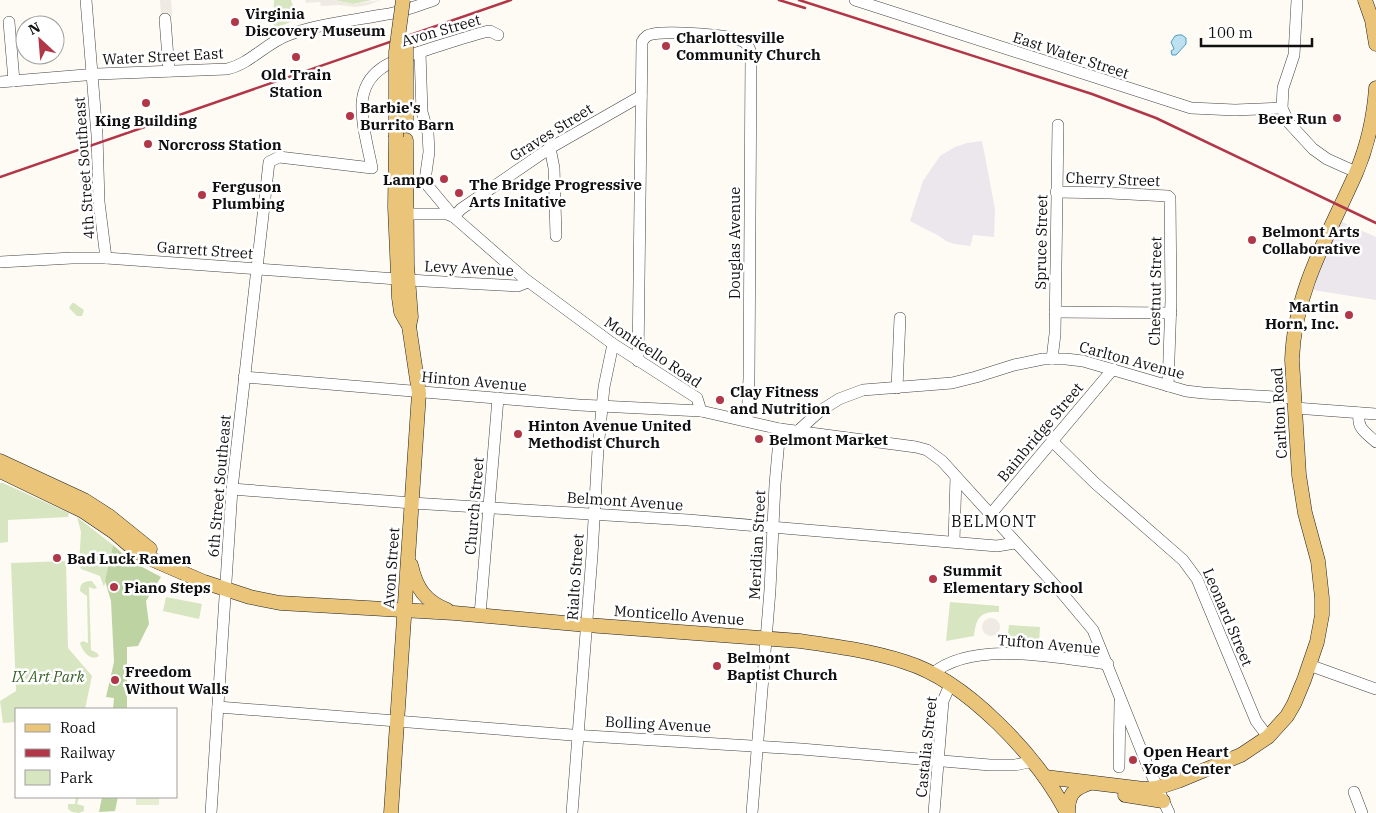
<svg xmlns="http://www.w3.org/2000/svg" width="1376" height="813" font-family="'IBM Plex Serif',serif">
<rect width="100%" height="100%" fill="#fefbf4"/>
<g fill="#ece6ed">
<path d="M982 141 995 209 994 237 973 235 971 244H970L971 246 954 244 946 241 939 236 910 221 923 181 940 156 955 147 967 143Z"/>
<path d="M1340 221 1376 237V300L1313 290 1324 259Z"/>
</g>
<g fill="#d7e5c1">
<path d="M274 0H291L298 22 296 20 275 28 273 24Z"/>
<path d="M334 0H372L353 4Z"/>
<path d="M72 303H74L84 310 82 316H77L69 308Z"/>
<path d="M0 483H3L69 513 68 517 8 520V542L0 543Z"/>
<path d="M77 517 113 545 104 587 100 576 81 569 79 564 81 532Z"/>
<path d="M66 561 68 648 92 676 85 709H16V722L3 723 0 701 16 691 11 563Z"/>
<path d="M92 581 97 588 94 589 89 587 91 650 97 653 99 656C91 662 82 651 80 643L83 641 88 643 87 596 80 591C80 583 84 581 92 581Z"/>
<path d="M166 597 202 604 199 619 163 611Z"/>
<path d="M950 602 999 606V612C979 611 976 619 974 636L946 641Z"/>
<path d="M1009 625 1040 627 1039 644 1007 641Z"/>
<path d="M76 797H79L77 804 84 806V811L79 813 72 812 68 809V804H75Z"/>
</g>
<g fill="#bdd4a2">
<path d="M113 545 131 561 161 577 146 601 149 624 138 646 127 647V709H113L114 698 106 697 114 662 111 601 105 581Z"/>
<path d="M102 797H118L115 811 99 812Z"/>
</g>
<rect fill="#e6edd1" x="136" y="797" width="23" height="8"/>
<g fill="#efeae2">
<path d="M160 0H171L172 16H161Z"/>
<path d="M305 0H334L353 4 381 0 368 5 355 7 339 5 321 6 320 2 306 3Z"/>
<circle cx="991" cy="627" r="9"/>
</g>
<path fill="#bee1f0" stroke="#4e9bbe" d="M1178 35H1182L1186 38V44L1176 55H1172L1171 51 1174 49 1171 42 1175 36Z"/>
<g fill="none" stroke-linecap="round" stroke-linejoin="round">
<g stroke="#434343" stroke-width="12">
<g id="minor">
<path d="M86 0 97 135 99 202 106 258"/>
<path d="M855 0 1191 108 1235 110 1282 108"/>
<path d="M1297 0 1294 55 1283 88 1282 108 1289 123 1313 149 1327 159 1356 172"/>
<path d="M165 19 169 71"/>
<path d="M9 22 14 81"/>
<path d="M420 52 422 112 428 133 429 152 425 180 428 186 454 217 525 279 613 344 697 398 701 411"/>
<path d="M0 82 97 74 227 69C250 64 266 43 288 35 318 24 350 21 382 15 400 13 417 6 434 0"/>
<path d="M550 148 554 168 556 236"/>
<path d="M1056 192 1110 193 1168 196 1170 198 1171 300 1168 386"/>
<path d="M399 214H447L454 217"/>
<path d="M454 217 461 209 550 148 641 96"/>
<path d="M0 262 72 258H106L425 281 518 286 528 282"/>
<path d="M1055 312 1171 313"/>
<path d="M1052 359 1055 334 1058 125"/>
<path d="M638 361 642 42C643 40 644 38 647 36 657 29 727 35 740 40 747 42 750 48 751 55L749 378 747 421"/>
<path d="M244 377 579 405 701 411 780 429 916 447 927 450 942 461 1062 593 1093 630 1146 762 1169 813"/>
<path d="M897 388 900 318"/>
<path d="M1295 408 1376 414"/>
<path d="M1359 413C1357 429 1365 432 1376 442"/>
<path d="M798 431 820 411 839 399 863 390 952 383 976 377 1014 365 1043 359H1066L1083 361 1186 391 1203 393 1294 398"/>
<path d="M1052 441 1095 483 1183 560 1197 579 1256 721 1268 737"/>
<path d="M232 489 412 503 688 520 997 546 1015 543"/>
<path d="M990 515 1113 369"/>
<path d="M954 541 956 477"/>
<path d="M480 615 498 398"/>
<path d="M1309 665 1376 689"/>
<path d="M932 674C973 639 1058 658 1108 664"/>
<path d="M218 707 572 735 801 749 990 765H1015L1034 761"/>
<path d="M1119 767 1120 702"/>
<path d="M1354 792 1362 813"/>
<path d="M211 813 232 489 269 162 279 157 372 168C368 147 361 124 362 103 365 65 400 59 429 49 448 43 466 37 485 32L490 31 498 35"/>
<path d="M572 813 592 555 598 449 604 387 613 344"/>
<path d="M752 813 770 590 775 484 780 429"/>
<path d="M934 813 943 701 950 685"/>
</g>
</g>
<g stroke="#212121" stroke-width="15">
<g id="major">
<path d="M1365 0 1372 20 1376 44"/>
<path d="M406 140 407 265 411 317 409 326"/>
<path d="M0 461 84 500 109 516 150 549"/>
<path d="M0 471 83 511 114 532 136 551 149 558 204 582 250 597 280 603 454 613 587 625 800 641C835 646 871 651 905 662 967 681 1037 756 1067 813"/>
<path d="M411 565C416 588 425 601 447 610"/>
<path d="M1045 777 1144 789 1157 788 1178 781 1241 755 1268 737 1287 716 1294 704 1304 680 1317 642 1322 615V598L1318 561 1305 513 1299 475 1292 360C1294 292 1329 234 1356 173 1367 147 1374 116 1376 88"/>
<path d="M1125 795 1163 801"/>
<path d="M391 813 419 393 409 326 401 312 399 298 395 207 396 137"/>
<path d="M1068 813C1068 794 1073 789 1090 783"/>
</g>
</g>
<use href="#minor" stroke="#fff" stroke-width="11"/>
<use href="#major" stroke="#e9c479" stroke-width="14"/>
<g stroke="#b13748" stroke-width="2.5">
<path d="M779 0 805 8"/>
<path d="M799 0 1092 94 1156 118 1376 223"/>
<path d="M0 177 511 0"/>
</g>
<g stroke="#212121" stroke-width="15" stroke-linecap="butt">
<g id="major-bridge">
<path d="M406 123V42"/>
<path d="M396 137V52L403 0"/>
</g>
</g>
<use href="#major-bridge" stroke="#e9c479" stroke-width="14"/>
</g>
<g fill="#b13748" stroke="#fff" stroke-width="2">
<circle cx="235" cy="22" r="5"/>
<circle cx="666" cy="46" r="5"/>
<circle cx="296" cy="57" r="5"/>
<circle cx="146" cy="103" r="5"/>
<circle cx="350" cy="116" r="5"/>
<circle cx="1337" cy="118" r="5"/>
<circle cx="148" cy="144" r="5"/>
<circle cx="444" cy="179" r="5"/>
<circle cx="459" cy="193" r="5"/>
<circle cx="202" cy="195" r="5"/>
<circle cx="1252" cy="240" r="5"/>
<circle cx="1349" cy="315" r="5"/>
<circle cx="720" cy="400" r="5"/>
<circle cx="518" cy="434" r="5"/>
<circle cx="759" cy="439" r="5"/>
<circle cx="57" cy="558" r="5"/>
<circle cx="933" cy="579" r="5"/>
<circle cx="114" cy="587" r="5"/>
<circle cx="717" cy="666" r="5"/>
<circle cx="115" cy="680" r="5"/>
<circle cx="1133" cy="760" r="5"/>
</g>
<g text-anchor="middle" dominant-baseline="central" stroke-width="5" stroke-linejoin="round" paint-order="stroke">
<g font-size="15" font-weight="bold" fill="#101010" stroke="#fff" text-anchor="start">
<text x="245" y="13">Virginia<tspan x="245" dy="17">Discovery Museum</tspan></text>
<text x="676" y="37">Charlottesville<tspan x="676" dy="17">Community Church</tspan></text>
<text x="296" y="74" text-anchor="middle">Old Train<tspan x="296" dy="17">Station</tspan></text>
<text x="360" y="107">Barbie's<tspan x="360" dy="17">Burrito Barn</tspan></text>
<text x="1327" y="118" text-anchor="end">Beer Run</text>
<text x="146" y="120" text-anchor="middle">King Building</text>
<text x="158" y="144">Norcross Station</text>
<text x="434" y="179" text-anchor="end">Lampo</text>
<text x="469" y="184">The Bridge Progressive<tspan x="469" dy="17">Arts Initative</tspan></text>
<text x="212" y="186">Ferguson<tspan x="212" dy="17">Plumbing</tspan></text>
<text x="1262" y="231">Belmont Arts<tspan x="1262" dy="17">Collaborative</tspan></text>
<text x="1339" y="306" text-anchor="end">Martin<tspan x="1339" dy="17">Horn, Inc.</tspan></text>
<text x="730" y="391">Clay Fitness<tspan x="730" dy="17">and Nutrition</tspan></text>
<text x="528" y="425">Hinton Avenue United<tspan x="528" dy="17">Methodist Church</tspan></text>
<text x="769" y="439">Belmont Market</text>
<text x="67" y="558">Bad Luck Ramen</text>
<text x="943" y="570">Summit<tspan x="943" dy="17">Elementary School</tspan></text>
<text x="124" y="587">Piano Steps</text>
<text x="727" y="657">Belmont<tspan x="727" dy="17">Baptist Church</tspan></text>
<text x="125" y="671">Freedom<tspan x="125" dy="17">Without Walls</tspan></text>
<text x="1143" y="751">Open Heart<tspan x="1143" dy="17">Yoga Center</tspan></text>
</g>
<g font-size="15" fill="#101010" stroke="#fff">
<text transform="translate(441 30) rotate(-16)">Avon Street</text>
<text transform="translate(1071 55) rotate(18)">East Water Street</text>
<text transform="translate(163 56) rotate(-3)">Water Street East</text>
<text transform="translate(551 132) rotate(-32)">Graves Street</text>
<text transform="translate(84 168) rotate(-94)">4th Street Southeast</text>
<text transform="translate(1113 179) rotate(2)">Cherry Street</text>
<text transform="translate(1041 242) rotate(-89)">Spruce Street</text>
<text transform="translate(734 243) rotate(-90)">Douglas Avenue</text>
<text transform="translate(205 250) rotate(4)">Garrett Street</text>
<text transform="translate(469 268) rotate(3)">Levy Avenue</text>
<text transform="translate(1155 291) rotate(-89)">Chestnut Street</text>
<text transform="translate(653 352) rotate(34)">Monticello Road</text>
<text transform="translate(1132 360) rotate(15)">Carlton Avenue</text>
<text transform="translate(474 381) rotate(5)">Hinton Avenue</text>
<text transform="translate(1279 413) rotate(-93)">Carlton Road</text>
<text transform="translate(1040 432) rotate(-50)">Bainbridge Street</text>
<text transform="translate(219 486) rotate(-85)">6th Street Southeast</text>
<text transform="translate(625 501) rotate(4)">Belmont Avenue</text>
<text transform="translate(474 506) rotate(-85)">Church Street</text>
<text transform="translate(757 545) rotate(-87)">Meridian Street</text>
<text transform="translate(391 568) rotate(-86)">Avon Street</text>
<text transform="translate(575 577) rotate(-86)">Rialto Street</text>
<text transform="translate(679 615) rotate(4)">Monticello Avenue</text>
<text transform="translate(1228 617) rotate(67)">Leonard Street</text>
<text transform="translate(1049 644) rotate(5)">Tufton Avenue</text>
<text transform="translate(658 724) rotate(3)">Bolling Avenue</text>
<text transform="translate(926 747) rotate(-84)">Castalia Street</text>
</g>
<g font-size="15" font-style="italic" fill="#386127" stroke="#fff">
<text x="48" y="676">IX Art Park</text>
</g>
<g font-size="16" letter-spacing="1" fill="#101010" stroke="#fff">
<text x="994" y="521">BELMONT</text>
</g>
</g>
<rect x="15" y="708" width="162" height="90" fill="#ffffff" stroke="#9f9f9f"/>
<rect x="25" y="724" width="25" height="8" fill="#e9c479" stroke="#9f9f9f"/>
<text x="60" y="733" font-size="15" fill="#101010">Road</text>
<rect x="25" y="749" width="25" height="8" fill="#b13748" stroke="#9f9f9f"/>
<text x="60" y="758" font-size="15" fill="#101010">Railway</text>
<rect x="25" y="770" width="25" height="15" fill="#d7e5c1" stroke="#9f9f9f"/>
<text x="60" y="783" font-size="15" fill="#101010">Park</text>
<g transform="translate(40 40) rotate(334)"><circle r="24" fill="#ffffff" stroke="#9f9f9f"/>
<path d="M0-4L9 19L0 12L-9 19Z" fill="#b13748"/>
<text y="-8" font-size="14" font-weight="bold" text-anchor="middle" fill="#101010">N</text>
</g>
<path d="M1201 38v8h111v-8" fill="none" stroke="#101010" stroke-width="2.5"/>
<text x="1208" y="38" font-size="15" fill="#101010" stroke="#ffffff" stroke-width="4" paint-order="stroke">100 m</text>
</svg>
